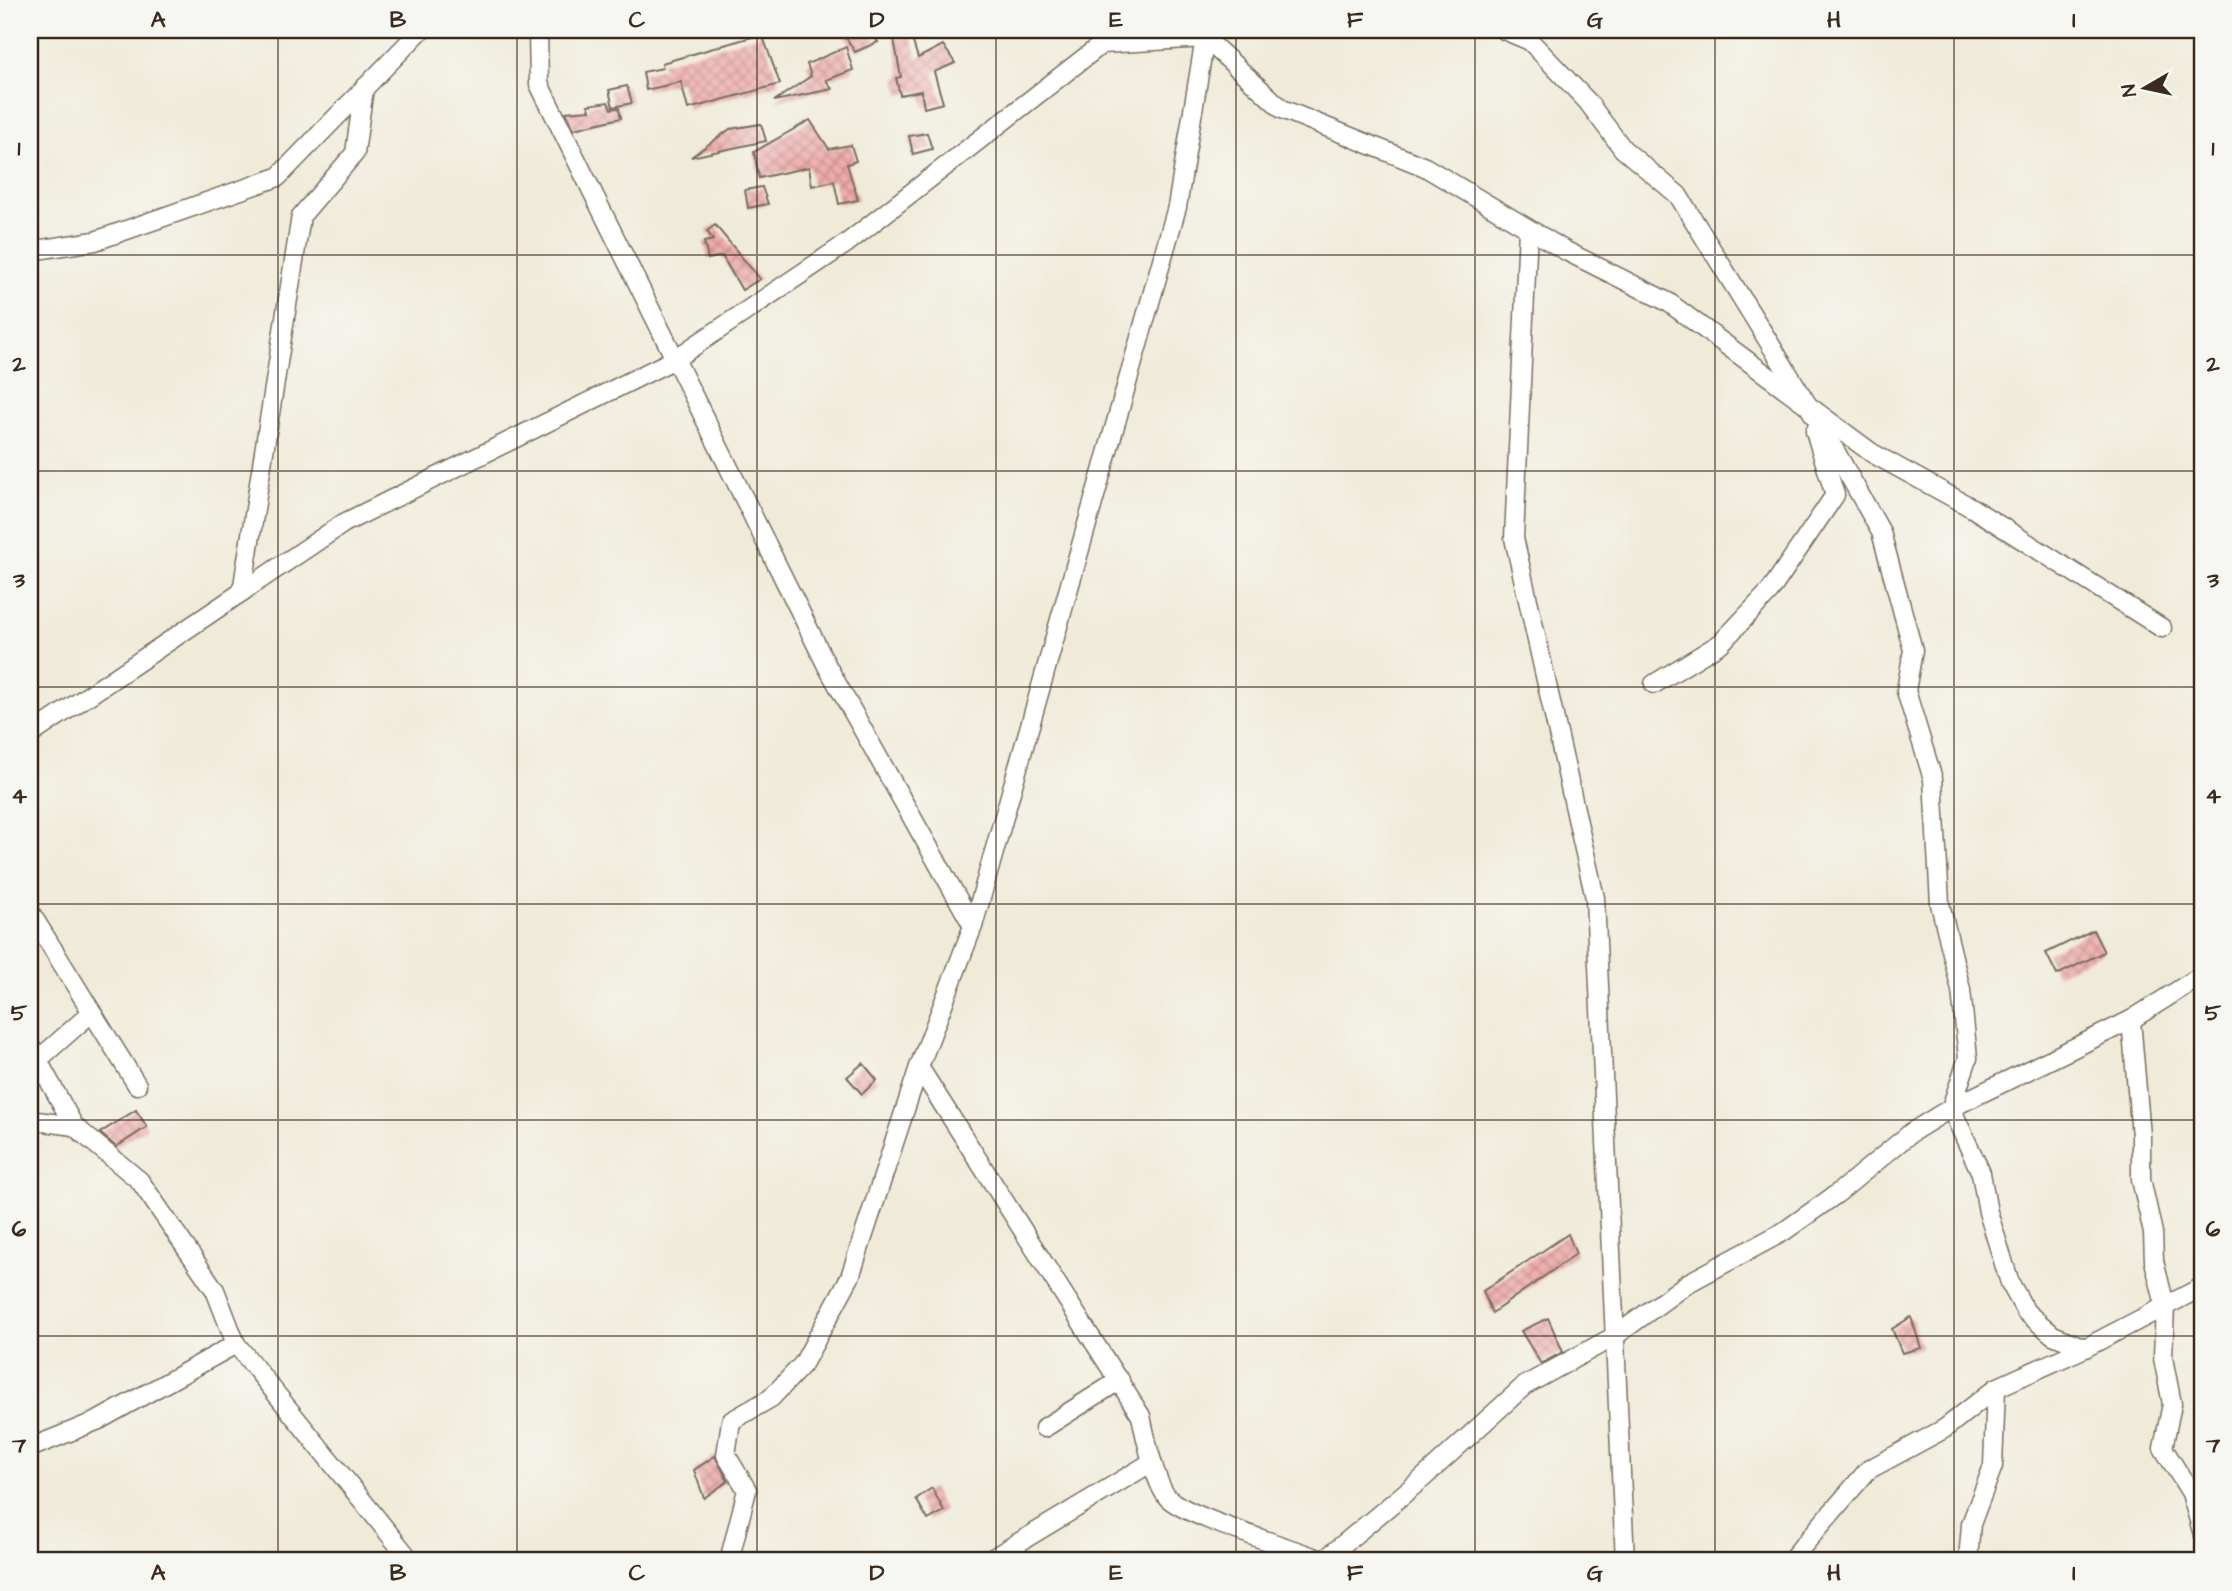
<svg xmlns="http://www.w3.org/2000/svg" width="2232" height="1591" font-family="'Architects Daughter',sans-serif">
<defs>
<pattern id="building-cross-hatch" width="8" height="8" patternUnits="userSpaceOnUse" patternTransform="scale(1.75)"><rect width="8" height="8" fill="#efacaa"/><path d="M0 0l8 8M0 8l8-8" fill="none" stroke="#c38c8a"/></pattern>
</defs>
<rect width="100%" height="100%" fill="#f6f6f2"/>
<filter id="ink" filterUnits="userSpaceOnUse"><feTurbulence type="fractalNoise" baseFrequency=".0143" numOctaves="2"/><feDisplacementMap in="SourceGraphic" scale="14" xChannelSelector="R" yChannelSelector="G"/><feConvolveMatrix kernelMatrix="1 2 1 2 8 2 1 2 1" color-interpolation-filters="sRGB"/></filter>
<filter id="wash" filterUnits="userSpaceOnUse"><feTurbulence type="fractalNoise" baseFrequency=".00686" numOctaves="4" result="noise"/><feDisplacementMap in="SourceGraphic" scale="28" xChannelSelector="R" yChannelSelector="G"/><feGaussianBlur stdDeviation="1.57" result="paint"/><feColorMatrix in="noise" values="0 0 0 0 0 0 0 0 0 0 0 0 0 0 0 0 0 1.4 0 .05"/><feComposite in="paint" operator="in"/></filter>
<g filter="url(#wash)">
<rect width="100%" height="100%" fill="#f0ebd9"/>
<g id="blocks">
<g fill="url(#building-cross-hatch)">
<path d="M855 30H870L878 42 855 52 845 36Z"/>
<path d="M762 34 780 84 688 109 681 82 646 90 643 72 663 68 662 63Z"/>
<path d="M911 36 918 58 943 45 955 63 934 72 943 103 924 108 921 91 900 95 896 78 901 77 894 39Z"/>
<path d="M846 47 853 70 826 80 832 89 774 101 811 76 807 64Z"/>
<path d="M627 86 632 103 613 107 609 90Z"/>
<path d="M608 102 611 109 619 108 621 118 574 129 566 112 590 110 588 105Z"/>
<path d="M810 120 829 149 851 145 856 161 847 164 858 200 839 204 834 181 812 186 809 167 759 178 754 152Z"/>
<path d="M761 124 766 141 691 157 730 129Z"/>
<path d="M927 133 932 149 913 154 909 136Z"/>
<path d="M762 187 768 204 748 208 745 190Z"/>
<path d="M715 225 760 279 742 290 722 256 708 259 704 242 713 240 707 231Z"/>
<path d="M2093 930 2104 952 2057 975 2046 953Z"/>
<path d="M863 1063 877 1080 862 1094 847 1077Z"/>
<path d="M136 1110 147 1127 116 1147 100 1133Z"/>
<path d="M1568 1234 1576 1254 1492 1313 1483 1291Z"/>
<path d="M1911 1317 1921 1348 1902 1353 1892 1329Z"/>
<path d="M1548 1318 1563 1352 1541 1364 1521 1331Z"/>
<path d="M715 1456 728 1481 704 1498 694 1470Z"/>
<path d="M932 1488 944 1511 928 1520 916 1499Z"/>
</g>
</g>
</g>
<g filter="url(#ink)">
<use href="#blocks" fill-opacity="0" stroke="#7a6e5f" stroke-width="2"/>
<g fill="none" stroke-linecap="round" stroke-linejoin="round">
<g stroke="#7a6e5f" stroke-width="21">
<g id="minor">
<path d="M538 30 539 84 827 666 973 926"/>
<path d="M1504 30 1530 41 1587 101 1623 149 1678 195 1825 433 1881 532 1913 650 1906 691 1933 779 1940 904 1961 990 1968 1058 1951 1108 1981 1173 1988 1212 2010 1283 2026 1312 2053 1335 2085 1348"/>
<path d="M1528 229 1514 538 1595 898 1625 1561"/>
<path d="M30 251 95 241 278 177 421 30"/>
<path d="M242 592 301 216 355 153 364 88"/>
<path d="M1654 684 1721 643 1770 591 1835 495 1815 431"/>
<path d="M30 735 344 523 675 359 847 243 1102 44 1205 38 1282 109 1425 167 1566 251 1668 302 1872 453 1972 508 2162 628"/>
<path d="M30 912 137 1085"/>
<path d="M2131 1020 2141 1136V1179L2153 1233 2154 1261 2165 1305 2163 1358 2172 1404 2163 1448 2191 1493 2202 1531"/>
<path d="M30 1046 74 1126"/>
<path d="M30 1067 91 1013"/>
<path d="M919 1067 1141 1416C1145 1435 1155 1484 1168 1498 1187 1517 1292 1548 1324 1561"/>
<path d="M30 1120 74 1126 140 1181 215 1290 236 1344 411 1561"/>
<path d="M1044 1428 1120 1380"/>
<path d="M30 1448 99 1420 236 1344"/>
<path d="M729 1561 747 1490 726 1455 731 1421 771 1398 803 1364 850 1277 919 1067 973 926 1177 207 1205 38 1210 32"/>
<path d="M988 1561 1152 1462"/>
<path d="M1323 1561 1423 1478 1524 1386 1615 1336 1688 1283 1783 1232 1838 1193 1912 1132 1951 1108 2131 1020 2202 975"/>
<path d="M1790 1561 1868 1470 1944 1429 1996 1388 2085 1348 2202 1287"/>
<path d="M1968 1561 1971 1524 1993 1466 1996 1388"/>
</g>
</g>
<use href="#minor" stroke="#fff" stroke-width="18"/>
</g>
</g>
<path fill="none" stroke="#3b2a1e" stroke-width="2" stroke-opacity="0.55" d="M278 30V1561M517 30V1561M757 30V1561M996 30V1561M1236 30V1561M1475 30V1561M1715 30V1561M1954 30V1561M30 255H2202M30 471H2202M30 687H2202M30 904H2202M30 1120H2202M30 1336H2202"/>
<rect width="2232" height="1591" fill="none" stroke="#f6f6f2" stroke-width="77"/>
<g transform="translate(2145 88) rotate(261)" stroke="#f6f6f2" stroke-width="5" paint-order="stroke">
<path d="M0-5L12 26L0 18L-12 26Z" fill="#3b2a1e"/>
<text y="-10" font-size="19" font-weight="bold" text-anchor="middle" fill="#3b2a1e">N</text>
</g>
<rect x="38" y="38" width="2156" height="1514" fill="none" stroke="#3b2a1e" stroke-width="2.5"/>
<g font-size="23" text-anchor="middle" font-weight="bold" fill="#3b2a1e">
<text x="158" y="27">A</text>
<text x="398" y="27">B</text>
<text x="637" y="27">C</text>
<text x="877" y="27">D</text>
<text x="1116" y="27">E</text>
<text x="1355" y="27">F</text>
<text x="1595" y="27">G</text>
<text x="1834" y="27">H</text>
<text x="2074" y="27">I</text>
<text x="19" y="155">1</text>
<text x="2213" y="155">1</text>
<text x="19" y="371">2</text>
<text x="2213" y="371">2</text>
<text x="19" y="587">3</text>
<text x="2213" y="587">3</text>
<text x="19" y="803">4</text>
<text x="2213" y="803">4</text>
<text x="19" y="1020">5</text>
<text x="2213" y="1020">5</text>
<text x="19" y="1236">6</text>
<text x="2213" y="1236">6</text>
<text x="19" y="1452">7</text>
<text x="2213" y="1452">7</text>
<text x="158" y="1580">A</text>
<text x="398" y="1580">B</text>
<text x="637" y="1580">C</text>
<text x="877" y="1580">D</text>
<text x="1116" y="1580">E</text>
<text x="1355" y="1580">F</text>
<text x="1595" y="1580">G</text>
<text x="1834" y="1580">H</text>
<text x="2074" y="1580">I</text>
</g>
</svg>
